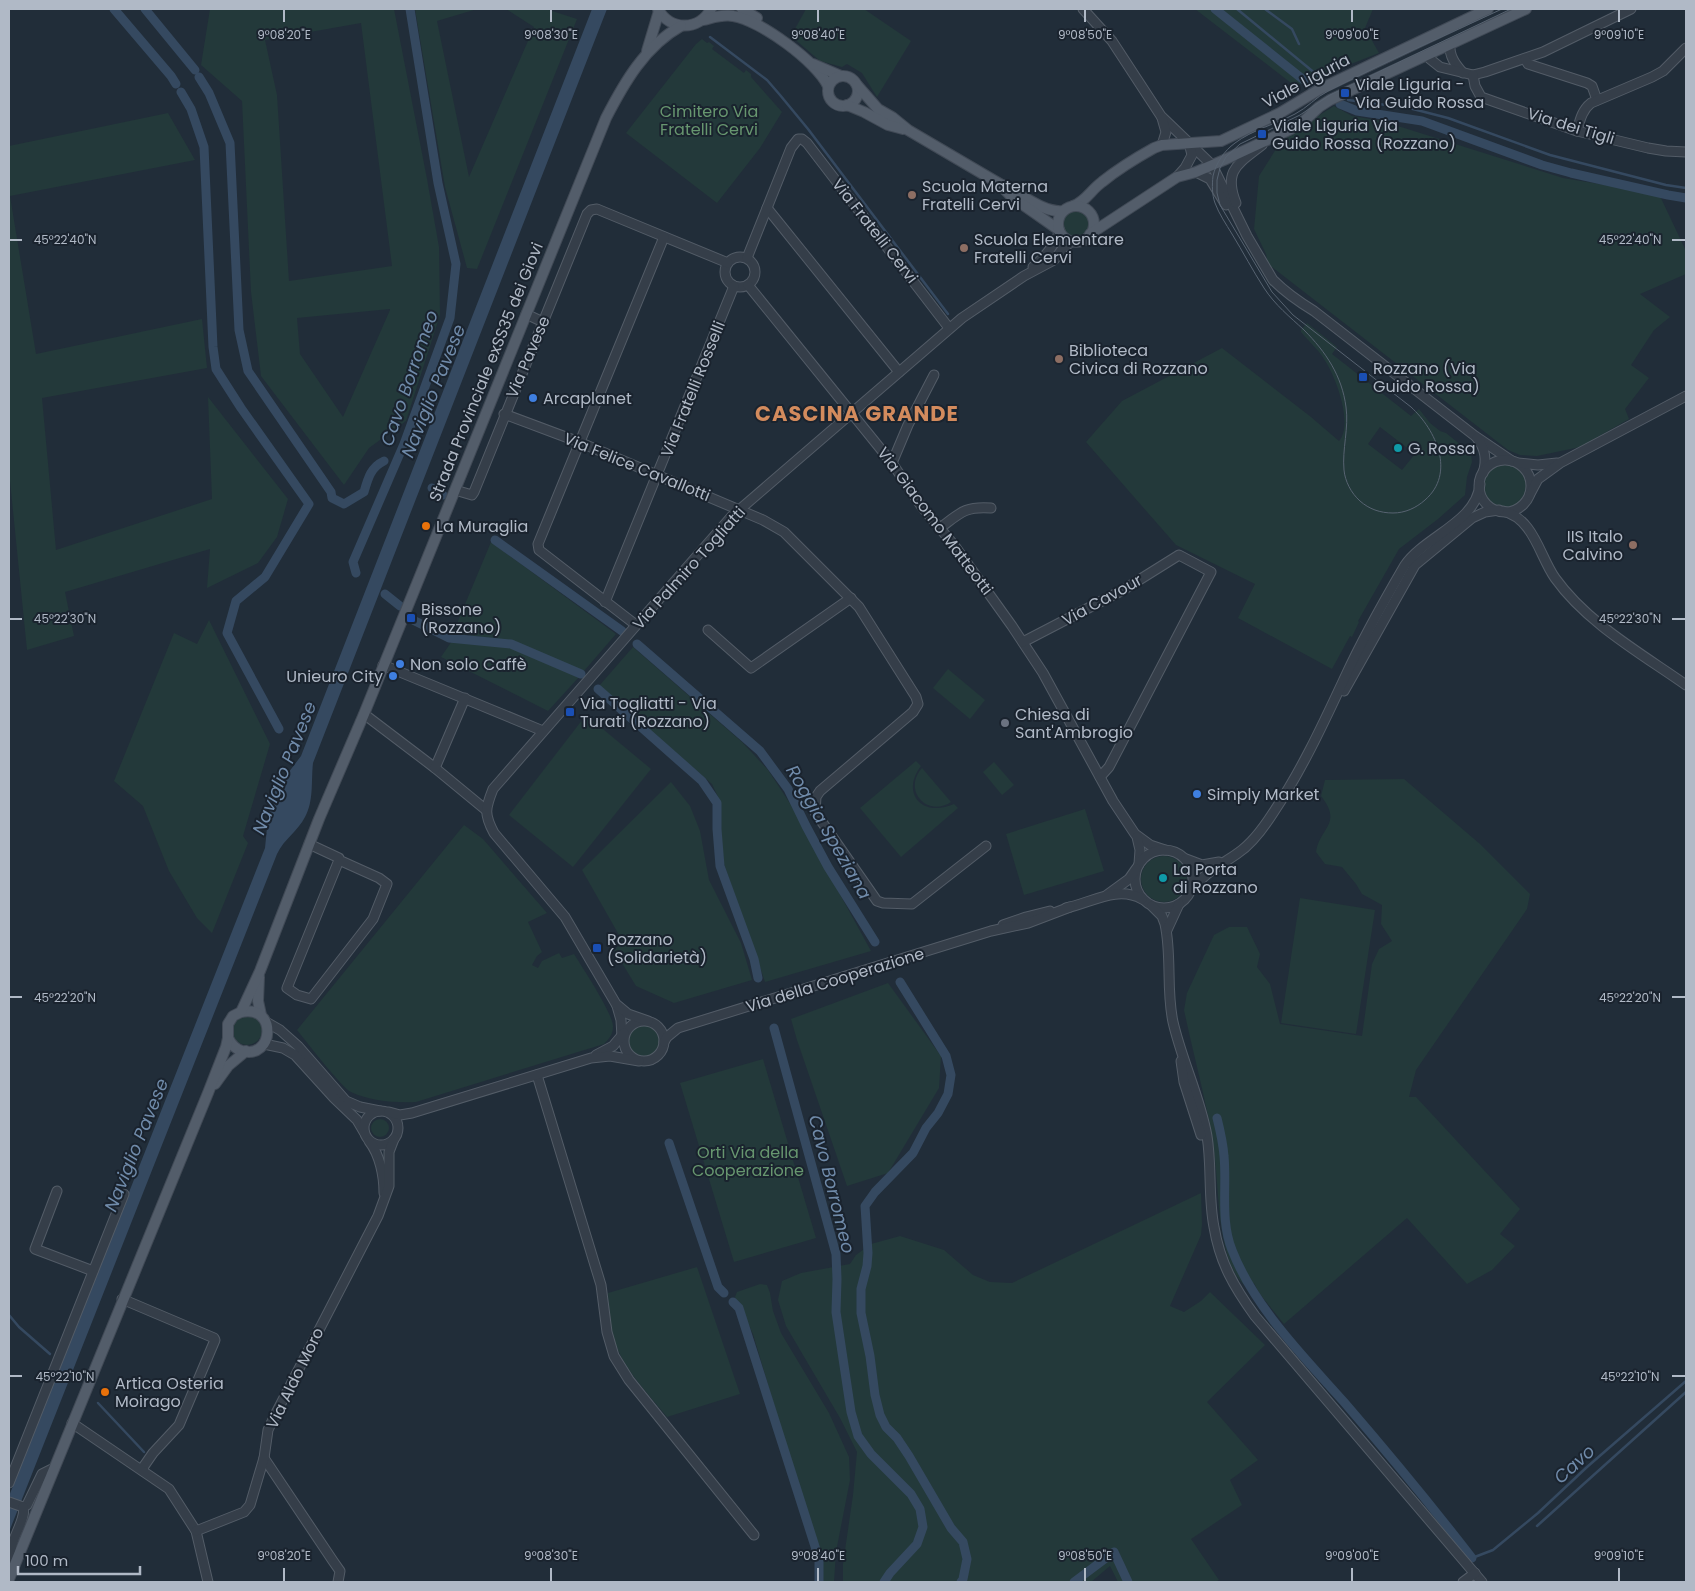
<svg xmlns="http://www.w3.org/2000/svg" width="1695" height="1591" font-family="Poppins,sans-serif">
<rect width="100%" height="100%" fill="#212d39"/>
<g fill="#23393a" fill-rule="evenodd">
<path d="M210 9H394L427 179 439 247 440 315 406 421 369 448 344 485 261 376 251 292 242 101 201 65ZM361 23 392 266 289 281 277 95 265 40ZM390 309V310L343 417 300 354 297 318Z"/>
<path d="M415 9H477L437 21 469 177 534 27 506 9H546L577 19 477 269 467 268 445 187Z"/>
<path d="M806 9H864L911 41 877 97 862 73 847 64 842 67 820 61 791 36Z"/>
<path d="M1195 9H1373L1365 28 1379 53 1295 86Z"/>
<path d="M702 39 707 43 709 42 714 46 712 49 744 73 746 70 751 74V77L782 112 760 148 717 203 626 133 696 44Z"/>
<path d="M1334 106 1352 116 1382 121 1563 178 1659 194 1686 251V274L1640 294 1670 317 1654 330 1631 365 1649 378 1625 409 1629 419 1580 447 1537 456 1520 455 1508 450 1268 264 1266 254 1254 229 1259 176 1283 138Z"/>
<path d="M168 113 195 160 10 196 36 354 202 319 207 368 42 398 56 550 212 499 208 397 288 499 277 537 258 563 207 588 210 549 65 592 74 636 27 650 9 471V146Z"/>
<circle cx="1076" cy="224" r="13"/>
<path d="M1307 323 1337 347 1332 354 1411 416 1419 409 1430 423 1440 431 1446 433 1471 453 1472 462 1467 477 1465 495 1438 519 1399 549 1358 621 1359 622 1352 637 1350 636 1332 669 1238 618 1255 584 1176 545 1086 442 1122 401 1222 348 1311 417 1339 441C1354 424 1335 375 1324 359 1318 349 1308 341 1301 332V330ZM1380 427 1415 454 1402 470 1368 444Z"/>
<circle cx="1505" cy="486" r="21"/>
<path d="M491 542 616 634 584 671 511 641 453 633Z"/>
<path d="M209 620 270 744 243 836 248 843 212 933 197 918 169 871 143 806 114 781 174 633 197 644Z"/>
<path d="M452 641 511 647 579 677 548 711 441 657Z"/>
<path d="M633 647 742 742 768 770 791 805 871 951 765 982 724 864 721 834V803L712 784 599 686Z"/>
<path d="M948 669 985 700 970 719 933 688Z"/>
<path d="M586 715 651 769 573 867 509 815Z"/>
<path d="M916 761 921 766C900 794 923 818 954 804L958 808 901 857 860 808Z"/>
<path d="M994 762 1014 785 1002 795 983 772Z"/>
<path d="M922 768 951 802C927 818 902 790 922 768Z"/>
<path d="M1404 779 1480 844 1530 894 1527 909 1416 1070 1409 1097H1416L1520 1209 1500 1234 1515 1246 1492 1270 1467 1284 1407 1218 1284 1324 1259 1293 1254 1283 1247 1287C1218 1267 1219 1193 1215 1160 1214 1144 1211 1127 1207 1111 1200 1077 1191 1044 1184 1010L1187 993 1214 935 1229 927H1247L1260 954 1257 967 1270 984 1280 1024 1362 1036 1372 964 1379 949 1392 941 1381 924 1382 905 1362 894 1356 884 1342 867 1325 864 1316 852C1320 827 1343 824 1321 796L1325 780Z"/>
<path d="M671 782 690 806 700 831 709 880 741 943 752 980 674 1003 636 986 614 950 623 942 582 870Z"/>
<path d="M1085 809 1104 871 1024 895 1006 834Z"/>
<path d="M464 825 483 839 547 913 528 922 542 952 537 956 532 965 538 968 542 961 559 953 562 958 574 954C582 967 614 1015 613 1027 613 1034 609 1039 604 1044L416 1102C394 1103 370 1101 351 1092 342 1088 306 1041 297 1030Z"/>
<circle cx="1164" cy="879" r="23"/>
<path d="M1300 898 1375 910 1356 1034 1281 1023Z"/>
<path d="M888 983 941 1056 939 1088 888 1173 847 1186 797 1040 791 1019Z"/>
<circle cx="247" cy="1030" r="15"/>
<circle cx="643" cy="1041" r="16"/>
<path d="M763 1059 816 1238 734 1262 680 1083Z"/>
<circle cx="380" cy="1128" r="9"/>
<path d="M1201 1193 1202 1224 1201 1235 1170 1306 1184 1312 1201 1301 1210 1292 1265 1345 1207 1402 1258 1460 1230 1480 1242 1505 1191 1539 1219 1580 1215 1582H1118L1110 1566 1091 1582H843V1564L853 1495 857 1452 840 1418 786 1326 778 1300 782 1281 801 1273 850 1264 856 1255 871 1244 900 1236 944 1250 973 1275 990 1282 1012 1283Z"/>
<path d="M697 1267 740 1394 667 1417C647 1392 619 1365 612 1332 609 1320 609 1306 608 1293Z"/>
<path d="M760 1284 767 1285 770 1293 773 1311 781 1333 829 1413 849 1457 850 1480 836 1552 834 1582H820L821 1559 815 1537 796 1479 753 1334 735 1297 737 1292Z"/>
</g>
<path fill="#354960" d="M592 9H607L313 763C311 780 314 801 305 817 298 831 284 839 277 854L9 1532V1496L265 848 269 808 276 789 301 756Z"/>
<g fill="none" stroke-linecap="round" stroke-linejoin="round">
<g stroke="#354960" stroke-width="2.5">
<path d="M1237 9 1322 79"/>
<path d="M1265 9 1292 29 1299 44"/>
<path d="M710 37 767 80 780 95 808 129 948 314"/>
<path d="M1348 100 1409 108 1448 118 1550 155 1666 185 1686 188"/>
<path d="M9 1315 19 1327 50 1354"/>
<path d="M98 1403 144 1452"/>
<path d="M1537 1526 1686 1392"/>
<path d="M1472 1558 1493 1550 1538 1513 1587 1467 1686 1381"/>
</g>
<g stroke="#354960" stroke-width="9">
<path d="M114 9 171 76 176 84"/>
<path d="M145 9 195 70"/>
<path d="M1215 9 1310 85"/>
<path d="M199 77 209 93 230 143 239 330 248 371 331 492 332 498 344 504 364 492C368 478 371 467 384 461"/>
<path d="M181 92 191 109 204 147 213 347 216 369 241 408 309 504 265 577 236 601 227 633 279 729"/>
<path d="M1340 104 1357 111 1422 121 1542 165 1571 173 1668 195 1686 198"/>
<path d="M432 488 443 495"/>
<path d="M495 540 622 631"/>
<path d="M356 573 353 562 404 444 450 318 456 264 438 183 410 9"/>
<path d="M385 594 400 606"/>
<path d="M411 619 449 638 511 644 581 674"/>
<path d="M637 644 760 751 788 789 806 826 828 867 875 942"/>
<path d="M598 689 702 781 717 803V829L720 866 754 959 758 978"/>
<path d="M900 982 946 1056 951 1075 948 1094 938 1113 926 1128 913 1153 875 1192 865 1206 868 1253 867 1266 861 1289V1313L870 1356 875 1395 880 1415 886 1427 897 1438 909 1456 951 1528 963 1542 967 1559 963 1579 961 1582"/>
<path d="M774 1028 836 1254 837 1279 836 1312 851 1412 858 1436 871 1454 911 1494 920 1509 923 1527 917 1544 890 1573 884 1582"/>
<path d="M1217 1118C1220 1130 1223 1143 1224 1156 1227 1186 1220 1221 1232 1250 1254 1307 1304 1357 1344 1402 1388 1453 1431 1505 1472 1558"/>
<path d="M669 1143 718 1287 724 1293"/>
<path d="M733 1302 739 1308 819 1559V1582"/>
<path d="M1074 1582 1114 1552 1128 1582"/>
</g>
<g stroke="#535c67" stroke-width="11">
<g id="minor">
<path d="M1083 9 1112 41 1161 116 1212 165 1247 236 1273 280C1285 292 1299 302 1314 311L1475 436 1512 461"/>
<path d="M1450 44C1449 56 1455 64 1463 73"/>
<path d="M1428 55 1430 59 1440 67 1473 75 1485 72 1543 52 1631 9"/>
<path d="M1525 59 1528 64 1587 83 1592 86 1597 100"/>
<path d="M1473 75 1475 86 1481 97 1577 131 1648 148 1666 151 1686 152"/>
<path d="M1162 118 1166 132 1162 145"/>
<path d="M1577 131C1580 120 1582 110 1591 103L1652 77 1663 71 1686 48"/>
<path d="M1196 172 1210 179 1226 205"/>
<path d="M1177 177 1185 168 1192 155 1189 143"/>
<path d="M1236 203C1223 170 1238 164 1262 145"/>
<path d="M767 208 899 372"/>
<circle cx="740" cy="272" r="15"/>
<path d="M747 258 791 148 798 139H802L807 143 949 328"/>
<path d="M1033 267C1047 255 1052 248 1060 231"/>
<path d="M748 285 892 463 922 507 954 545 1012 626 1043 673 1113 801 1135 834 1150 845 1165 850"/>
<path d="M526 314 543 322"/>
<path d="M504 414 579 442 763 520 784 532 859 607 916 697 918 704 913 712 820 791 816 797 815 812 877 901 883 903 912 904 986 846"/>
<path d="M1477 438C1485 448 1487 461 1483 473"/>
<circle cx="1505" cy="486" r="26"/>
<path d="M892 463 908 425 934 375"/>
<path d="M1518 463 1538 465 1557 463"/>
<path d="M455 490 472 495 474 492 587 214 591 210 597 209 728 263"/>
<path d="M1530 494 1538 479 1560 463 1686 396"/>
<path d="M1503 511C1534 519 1539 555 1555 578 1587 623 1642 654 1686 685"/>
<path d="M940 528C960 513 965 506 991 508"/>
<path d="M605 602 734 286"/>
<path d="M636 625 539 550 538 544 664 237"/>
<path d="M708 630 751 668 851 598"/>
<path d="M1023 642 1123 590 1179 555 1211 572 1109 767 1100 777"/>
<path d="M383 665 543 731"/>
<path d="M1344 691 1415 565 1472 518 1485 512 1499 510"/>
<path d="M364 714 435 768 486 810"/>
<path d="M435 768 465 698"/>
<path d="M1137 837 1140 850 1139 864"/>
<path d="M309 844 339 858V860L287 988 297 995 311 999 373 919 387 884 379 878 339 860"/>
<circle cx="1164" cy="879" r="29"/>
<path d="M1186 859 1202 865 1219 862"/>
<path d="M1191 890C1204 873 1221 865 1238 853 1253 843 1264 827 1273 813 1302 770 1324 722 1346 675 1363 638 1384 601 1405 565 1425 536 1477 522 1480 484"/>
<path d="M1107 895 1129 879 1136 869"/>
<path d="M1152 906 1162 916 1165 924C1172 956 1166 990 1173 1022 1182 1061 1200 1097 1207 1136 1212 1166 1208 1197 1214 1227 1220 1263 1234 1287 1255 1316L1482 1582"/>
<path d="M1066 908C1091 903 1117 885 1142 899"/>
<path d="M1003 925 1026 917 1050 911"/>
<path d="M1167 930 1179 904"/>
<path d="M617 1006 621 1020 622 1037"/>
<circle cx="644" cy="1041" r="20"/>
<path d="M648 1021 628 1014 616 1004 565 917 494 833C484 814 485 809 493 789L731 517 962 318 1024 276 1054 260 1064 247 1073 241"/>
<path d="M266 1022 280 1030 298 1046 346 1101 360 1107 380 1111"/>
<path d="M664 1042 667 1037 678 1028 991 931 1028 923 1070 907"/>
<path d="M264 1044 283 1048 295 1055 334 1098 357 1120 364 1132"/>
<path d="M596 1055 613 1046 624 1033"/>
<path d="M1181 1061 1184 1082 1201 1135"/>
<path d="M537 1075 601 1285 607 1332 614 1356 629 1380 754 1535"/>
<circle cx="381" cy="1128" r="17"/>
<path d="M389 1112 400 1115 412 1113 591 1058 610 1056 639 1061"/>
<path d="M369 1141C380 1155 384 1176 384 1193"/>
<path d="M57 1191 35 1249 93 1271"/>
<path d="M122 1299 214 1338 215 1340 179 1425 153 1453 144 1466 143 1471"/>
<path d="M72 1423 169 1489 196 1531 208 1582"/>
<path d="M264 1458 333 1561 340 1571 338 1582"/>
<path d="M9 1483 124 1194"/>
<path d="M9 1502 23 1507"/>
<path d="M23 1507 27 1505 42 1474 54 1468"/>
<path d="M196 1531 244 1512 250 1505 264 1458 268 1430 275 1415 378 1216 389 1186V1152L394 1139"/>
<path d="M14 1566C13 1561 10 1555 11 1550 12 1538 27 1517 23 1507"/>
<path d="M1463 1582 1475 1573"/>
</g>
</g>
<g stroke="#414a56" stroke-width="12">
<g id="major">
<path d="M658 9C670 31 699 31 711 9"/>
<path d="M742 9 757 18"/>
<path d="M703 20C712 18 723 14 733 16 760 20 817 62 828 86"/>
<path d="M647 51 659 11"/>
<path d="M813 64 841 76"/>
<circle cx="843" cy="91" r="15"/>
<path d="M857 85 878 109 892 117 908 130 1000 184C1020 192 1042 213 1063 211"/>
<path d="M847 105 864 112 888 125 903 129"/>
<path d="M1002 187 1012 197 1059 230"/>
<path d="M1073 206C1085 202 1091 190 1102 182 1118 169 1136 158 1154 148L1162 145 1221 141 1280 113 1320 89 1488 9"/>
<circle cx="1076" cy="224" r="18"/>
<path d="M1090 234 1177 177 1196 172 1224 160 1291 129 1304 121 1319 107 1330 100 1526 9"/>
<path d="M259 977 258 1001 261 1015"/>
<path d="M228 1038C231 1044 235 1049 242 1051 274 1060 278 1004 241 1012"/>
<path d="M215 1084 228 1066 246 1051"/>
<path d="M9 1579 208 1093 226 1047 228 1038V1024L233 1016 241 1012 260 971 319 819 364 714 606 118C624 83 645 46 681 26"/>
</g>
</g>
<use href="#minor" stroke="#353e49" stroke-width="9"/>
<use href="#major" stroke="#535d6a" stroke-width="10"/>
<path stroke="#576371" stroke-width="1" d="M1502 9C1444 36 1385 62 1328 91 1316 97 1307 108 1295 114 1276 124 1252 130 1235 143 1224 151 1216 163 1213 176 1212 185 1212 195 1215 203 1219 214 1226 224 1232 234 1243 252 1253 271 1264 288 1275 305 1290 317 1304 330 1326 352 1342 376 1346 407 1349 428 1342 449 1344 470 1345 481 1351 493 1360 501 1369 509 1380 513 1393 513 1405 513 1416 508 1425 500 1456 473 1436 430 1411 407L1293 315 1272 292 1220 205 1217 193V180L1220 168 1226 157 1240 144 1300 115 1330 95 1511 9"/>
</g>
<path fill="none" stroke="#b0b9c6" stroke-width="2" d="M284 10V22M551 10V22M818 10V22M1085 10V22M1352 10V22M1619 10V22M10 240H22M1672 240H1685M10 619H22M1672 619H1685M10 997H22M1672 997H1685M10 1376H22M1672 1376H1685M284 1568V1581M551 1568V1581M818 1568V1581M1085 1568V1581M1352 1568V1581M1619 1568V1581"/>
<g fill="#1a4fb4" stroke="#1a232e" stroke-width="2">
<rect x="1340" y="88" width="10" height="10" rx="2.5"/>
<rect x="1257" y="129" width="10" height="10" rx="2.5"/>
<rect x="1358" y="372" width="10" height="10" rx="2.5"/>
<rect x="406" y="613" width="10" height="10" rx="2.5"/>
<rect x="565" y="707" width="10" height="10" rx="2.5"/>
<rect x="592" y="943" width="10" height="10" rx="2.5"/>
</g>
<g fill="#8d6e63" stroke="#1a232e" stroke-width="2">
<circle cx="912" cy="195" r="5"/>
<circle cx="964" cy="248" r="5"/>
<circle cx="1059" cy="359" r="5"/>
<circle cx="1633" cy="545" r="5"/>
</g>
<g fill="#3f7fe0" stroke="#1a232e" stroke-width="2">
<circle cx="533" cy="398" r="5"/>
<circle cx="400" cy="664" r="5"/>
<circle cx="393" cy="676" r="5"/>
<circle cx="1197" cy="794" r="5"/>
</g>
<g fill="#0f9aa8" stroke="#1a232e" stroke-width="2">
<circle cx="1398" cy="448" r="5"/>
<circle cx="1163" cy="878" r="5"/>
</g>
<g fill="#e8710a" stroke="#1a232e" stroke-width="2">
<circle cx="426" cy="526" r="5"/>
<circle cx="105" cy="1392" r="5"/>
</g>
<circle fill="#6b7280" stroke="#1a232e" stroke-width="2" cx="1005" cy="723" r="5"/>
<g text-anchor="middle" dominant-baseline="central" stroke-width="4" stroke-linejoin="round" paint-order="stroke">
<g font-size="16" fill="#b0b9c6" stroke="#1a232e">
<text transform="translate(1306 81) rotate(-28)">Viale Liguria</text>
<text transform="translate(1571 126) rotate(17)">Via dei Tigli</text>
<text transform="translate(875 231) rotate(52)">Via Fratelli Cervi</text>
<text transform="translate(528 357) rotate(-67)">Via Pavese</text>
<text transform="translate(486 372) rotate(-68)">Strada Provinciale exSS35 dei Giovi</text>
<text transform="translate(693 389) rotate(-68)">Via Fratelli Rosselli</text>
<text transform="translate(637 467) rotate(22)">Via Felice Cavallotti</text>
<text transform="translate(935 521) rotate(53)">Via Giacomo Matteotti</text>
<text transform="translate(689 568) rotate(-48)">Via Palmiro Togliatti</text>
<text transform="translate(1102 600) rotate(-29)">Via Cavour</text>
<text transform="translate(835 980) rotate(-17)">Via della Cooperazione</text>
<text transform="translate(295 1378) rotate(-64)">Via Aldo Moro</text>
</g>
<g font-size="16" fill="#b0b9c6" stroke="#1a232e" text-anchor="start">
<text x="1355" y="84">Viale Liguria -<tspan x="1355" dy="18">Via Guido Rossa</tspan></text>
<text x="1272" y="125">Viale Liguria Via<tspan x="1272" dy="18">Guido Rossa (Rozzano)</tspan></text>
<text x="922" y="186">Scuola Materna<tspan x="922" dy="18">Fratelli Cervi</tspan></text>
<text x="974" y="239">Scuola Elementare<tspan x="974" dy="18">Fratelli Cervi</tspan></text>
<text x="1069" y="350">Biblioteca<tspan x="1069" dy="18">Civica di Rozzano</tspan></text>
<text x="1373" y="368">Rozzano (Via<tspan x="1373" dy="18">Guido Rossa)</tspan></text>
<text x="543" y="398">Arcaplanet</text>
<text x="1408" y="448">G. Rossa</text>
<text x="436" y="526">La Muraglia</text>
<text x="1623" y="536" text-anchor="end">IIS Italo<tspan x="1623" dy="18">Calvino</tspan></text>
<text x="421" y="609">Bissone<tspan x="421" dy="18">(Rozzano)</tspan></text>
<text x="410" y="664">Non solo Caffè</text>
<text x="383" y="676" text-anchor="end">Unieuro City</text>
<text x="580" y="703">Via Togliatti - Via<tspan x="580" dy="18">Turati (Rozzano)</tspan></text>
<text x="1015" y="714">Chiesa di<tspan x="1015" dy="18">Sant'Ambrogio</tspan></text>
<text x="1207" y="794">Simply Market</text>
<text x="1173" y="869">La Porta<tspan x="1173" dy="18">di Rozzano</tspan></text>
<text x="607" y="939">Rozzano<tspan x="607" dy="18">(Solidarietà)</tspan></text>
<text x="115" y="1383">Artica Osteria<tspan x="115" dy="18">Moirago</tspan></text>
</g>
<g font-size="16" fill="#67966f" stroke="#1a232e">
<text x="709" y="111">Cimitero Via<tspan x="709" dy="18">Fratelli Cervi</tspan></text>
<text x="748" y="1152">Orti Via della<tspan x="748" dy="18">Cooperazione</tspan></text>
</g>
<g font-size="18" font-style="italic" fill="#708baa" stroke="#1a232e">
<text transform="translate(409 378) rotate(-71)">Cavo Borromeo</text>
<text transform="translate(433 391) rotate(-68)">Naviglio Pavese</text>
<text transform="translate(284 768) rotate(-68)">Naviglio Pavese</text>
<text transform="translate(829 832) rotate(60)">Roggia Speziana</text>
<text transform="translate(136 1145) rotate(-68)">Naviglio Pavese</text>
<text transform="translate(832 1184) rotate(76)">Cavo Borromeo</text>
<text transform="translate(1574 1464) rotate(-42)">Cavo</text>
</g>
<g font-size="21" font-weight="bold" letter-spacing="1" fill="#d38b5d" stroke="#1a232e">
<text x="857" y="413">CASCINA GRANDE</text>
</g>
</g>
<g font-size="12" text-anchor="middle" fill="#b0b9c6" stroke="#1a232e" stroke-width="4" stroke-linejoin="round" paint-order="stroke">
<text x="284" y="39">9°08'20"E</text>
<text x="551" y="39">9°08'30"E</text>
<text x="818" y="39">9°08'40"E</text>
<text x="1085" y="39">9°08'50"E</text>
<text x="1352" y="39">9°09'00"E</text>
<text x="1619" y="39">9°09'10"E</text>
<text x="65" y="244">45°22'40"N</text>
<text x="1630" y="244">45°22'40"N</text>
<text x="65" y="623">45°22'30"N</text>
<text x="1630" y="623">45°22'30"N</text>
<text x="65" y="1002">45°22'20"N</text>
<text x="1630" y="1002">45°22'20"N</text>
<text x="65" y="1381">45°22'10"N</text>
<text x="1630" y="1381">45°22'10"N</text>
<text x="284" y="1560">9°08'20"E</text>
<text x="551" y="1560">9°08'30"E</text>
<text x="818" y="1560">9°08'40"E</text>
<text x="1085" y="1560">9°08'50"E</text>
<text x="1352" y="1560">9°09'00"E</text>
<text x="1619" y="1560">9°09'10"E</text>
</g>
<rect width="1695" height="1591" fill="none" stroke="#b0b9c6" stroke-width="20"/>
<path d="M18 1566v8h122v-8" fill="none" stroke="#b0b9c6" stroke-width="2.5"/>
<text x="25" y="1566" font-size="15" fill="#b0b9c6" stroke="#1a232e" stroke-width="4" paint-order="stroke">100 m</text>
</svg>
